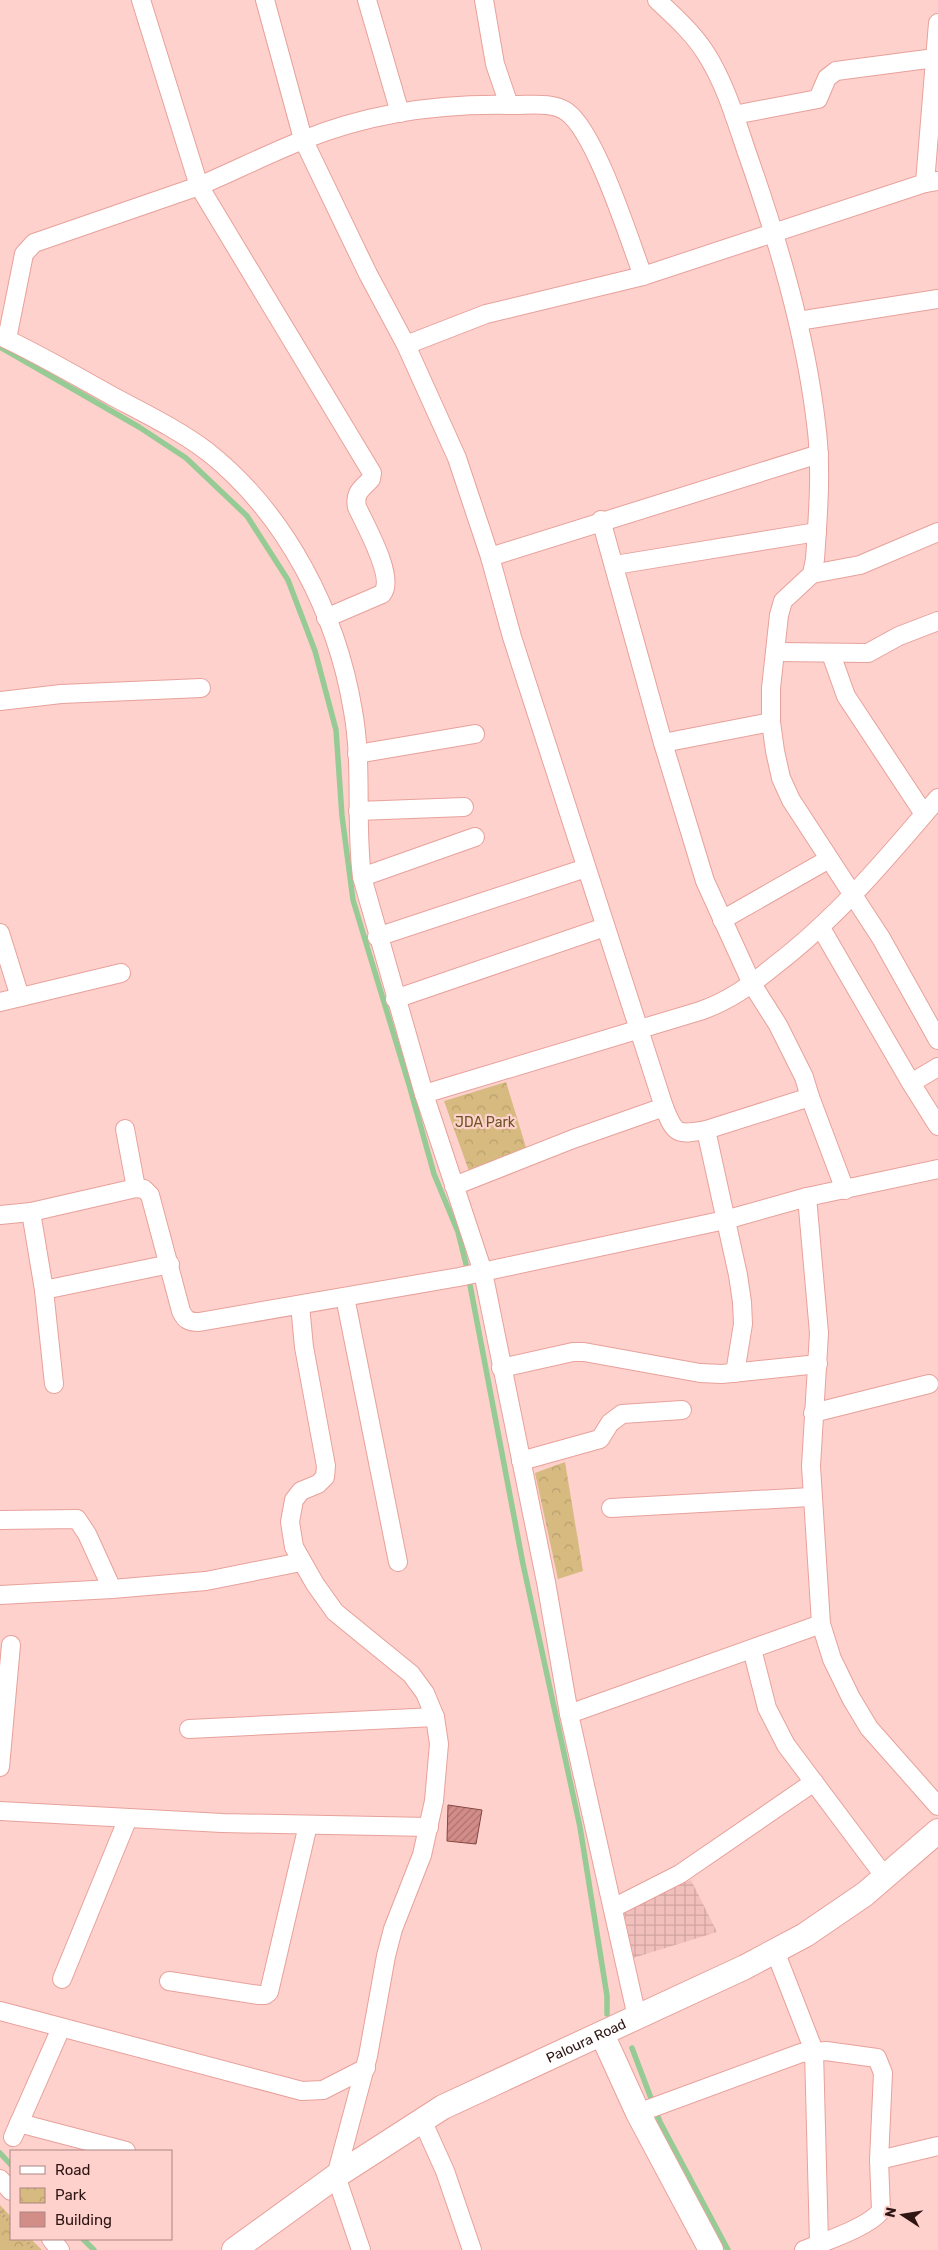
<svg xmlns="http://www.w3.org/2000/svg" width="938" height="2250" font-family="Rubik,sans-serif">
<defs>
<pattern id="industrial-grid" width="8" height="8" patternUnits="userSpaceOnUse" patternTransform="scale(1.25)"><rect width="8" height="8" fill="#f2c0bc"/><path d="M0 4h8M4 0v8" fill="none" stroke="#d0a4a1"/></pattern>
<pattern id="park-crowns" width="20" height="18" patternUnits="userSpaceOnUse" patternTransform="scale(1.25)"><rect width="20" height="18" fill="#d6ba80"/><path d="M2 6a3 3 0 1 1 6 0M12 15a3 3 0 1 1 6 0" fill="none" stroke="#b89f6e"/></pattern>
<pattern id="building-hatch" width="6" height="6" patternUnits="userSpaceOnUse" patternTransform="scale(1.25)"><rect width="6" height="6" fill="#d38d88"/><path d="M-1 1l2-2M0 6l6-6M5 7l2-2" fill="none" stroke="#ac726e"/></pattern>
</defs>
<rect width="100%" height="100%" fill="#fed1cc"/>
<path fill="url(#industrial-grid)" d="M691 1880 717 1932 633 1958 623 1907Z"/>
<g fill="url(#park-crowns)">
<path d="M506 1082 528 1154 470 1174 444 1101Z"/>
<path d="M565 1462 583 1571 558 1579 535 1473Z"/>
<path d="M0 2205 11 2217V2239H31L42 2250H0Z"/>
</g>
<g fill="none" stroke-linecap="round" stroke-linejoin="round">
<g stroke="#96cb95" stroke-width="5.5">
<path d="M0 347 139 427 186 458 247 516 288 580 315 651 336 730 342 816 353 900 410 1088 434 1174 458 1232 466 1264 523 1564 580 1827 607 1996V2014"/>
<path d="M632 2048 660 2122 728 2250"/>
<path d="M0 2153 11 2165"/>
<path d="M83 2239 94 2250"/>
</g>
</g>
<path fill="url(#building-hatch)" stroke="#844642" d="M448 1805 482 1810 476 1844 447 1841Z"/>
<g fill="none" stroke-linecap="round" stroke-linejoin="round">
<g stroke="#e8a19b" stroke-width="20">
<g id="street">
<path d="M265 0 303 139 368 274 406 345 457 458 490 557 512 637 664 1107"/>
<path d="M367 0 400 113"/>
<path d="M484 0 495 64 509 105"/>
<path d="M657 0C674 16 692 32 705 52 724 81 735 117 746 150 777 238 805 330 816 423 822 467 818 515 815 559L812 574 783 601 779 615 771 688V722L775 751 781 778 791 800 881 938 938 1040"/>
<path d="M734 115 818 99 827 78 836 71 935 58"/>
<path d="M925 183 938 23"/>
<path d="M798 321 938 299"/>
<path d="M0 336C39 354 76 376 114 397 146 414 179 430 208 452 287 515 337 614 353 711 363 766 355 822 362 877L424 1094 483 1272 546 1582 569 1714 637 2017"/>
<path d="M7 339 24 254 34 243 199 186 141 0"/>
<path d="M406 345 486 314 643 276 925 183 938 181"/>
<path d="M601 520 663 743 705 881 752 984 778 1025 804 1077 810 1097 706 1130 738 1275 742 1302 743 1324 735 1373"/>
<path d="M490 557 819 454"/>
<path d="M615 565 817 532"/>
<path d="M812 574 860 565 938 532"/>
<path d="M326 618 382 594C396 578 365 525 357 507 354 492 362 489 371 479L372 473 199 186C234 171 268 154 303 140 369 113 444 103 515 105 531 105 554 102 567 112 596 133 629 239 643 276"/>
<path d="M775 652 868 653 899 636 938 621"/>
<path d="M831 654 846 696 924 814"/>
<path d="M0 701 61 694 201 688"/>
<path d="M663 743 771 722"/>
<path d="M357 754 475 734"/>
<path d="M358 811 464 807"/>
<path d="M362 877 475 837"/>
<path d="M722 920 829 859"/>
<path d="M821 928 911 1083 938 1067"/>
<path d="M0 933 20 997"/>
<path d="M377 937 586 868"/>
<path d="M395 999 605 927"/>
<path d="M0 1002 121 973"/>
<path d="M911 1083 938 1126"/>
<path d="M424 1094 700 1011C729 1001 751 985 774 966 837 918 887 858 938 798"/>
<path d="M810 1097 845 1190"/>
<path d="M125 1129 136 1188"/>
<path d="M454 1186 573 1139 664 1107C675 1135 677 1135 706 1130"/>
<path d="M807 1197 819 1333 811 1466 821 1624 832 1659 851 1698 869 1728 938 1806"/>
<path d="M31 1212 44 1290 170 1264"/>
<path d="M0 1215 31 1212 136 1188 144 1189 150 1195 181 1311C185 1320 189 1322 199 1322L459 1277 725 1220 807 1197 938 1169"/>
<path d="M44 1290 54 1384"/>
<path d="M345 1297 398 1562"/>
<path d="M300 1305 304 1347 326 1466 325 1477 318 1484 301 1491 294 1500 290 1522 294 1547 315 1584 335 1612 411 1674 425 1693 435 1717 439 1744 434 1801 422 1855 393 1929 386 1956 368 2056 336 2176 361 2250"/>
<path d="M501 1368 573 1352H584L700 1373 722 1374 818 1364"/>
<path d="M813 1413 929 1384"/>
<path d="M521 1461 600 1439 610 1423 622 1414 682 1410"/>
<path d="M611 1508 811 1497"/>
<path d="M0 1520 77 1519 87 1534 112 1589 206 1581 301 1562"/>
<path d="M0 1595 112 1589"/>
<path d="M752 1649 767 1708 786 1745 885 1877"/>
<path d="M569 1714 821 1624"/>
<path d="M189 1729 435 1717"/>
<path d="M0 1767 11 1645"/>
<path d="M0 1811 222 1823 429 1827"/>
<path d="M613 1908 680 1874 814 1782"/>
<path d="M775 1951 814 2051 819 2243"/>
<path d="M62 1979 128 1818"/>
<path d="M169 1981 259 1995H265L269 1992 308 1825"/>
<path d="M0 2011 302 2091 323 2090 366 2068"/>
<path d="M638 2113 801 2053 826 2051 877 2058 883 2073 879 2160 881 2211C867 2228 825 2241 804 2250"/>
<path d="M422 2120 445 2171 472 2250"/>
<path d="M19 2123 126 2151"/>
<path d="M13 2137 61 2028"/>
<path d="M879 2160 938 2146"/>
<path d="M0 2179 11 2191"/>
<path d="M51 2239 60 2250"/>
</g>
</g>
<g stroke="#e8a19b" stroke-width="26">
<g id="secondary">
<path d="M602 2034 638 2113 711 2250"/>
<path id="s1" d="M234 2250 336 2176 443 2107 745 1967 805 1935 865 1894 938 1831"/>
</g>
</g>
<g stroke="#b08a87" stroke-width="3" stroke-dasharray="1 4" stroke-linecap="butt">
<path d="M0 2212 11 2224"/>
<path d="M25 2239 34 2250"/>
</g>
<use href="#street" stroke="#fff" stroke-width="18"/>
<use href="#secondary" stroke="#fff" stroke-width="24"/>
</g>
<g text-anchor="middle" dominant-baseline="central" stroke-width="4.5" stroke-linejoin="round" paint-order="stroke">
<g font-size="14" fill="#6b5422" stroke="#fed1cc">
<text x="485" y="1122">JDA Park</text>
</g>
<g font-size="14" fill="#2e1413" stroke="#fed1cc">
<text stroke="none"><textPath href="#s1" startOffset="411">Paloura Road</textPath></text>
</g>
</g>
<rect x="10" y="2150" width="162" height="90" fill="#fed1cc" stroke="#ab8582"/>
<rect x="20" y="2166" width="25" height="8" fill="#ffffff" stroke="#ab8582"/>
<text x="55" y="2175" font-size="15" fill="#2e1413">Road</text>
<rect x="20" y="2188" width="25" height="15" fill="url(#park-crowns)" stroke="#ab8582"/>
<text x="55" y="2200" font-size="15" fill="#2e1413">Park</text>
<rect x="20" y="2212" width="25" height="15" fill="#d38d88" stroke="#ab8582"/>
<text x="55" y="2225" font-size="15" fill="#2e1413">Building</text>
<g transform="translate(903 2215) rotate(282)" stroke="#fed1cc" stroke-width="4" paint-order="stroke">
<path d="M0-4L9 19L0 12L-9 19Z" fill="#2e1413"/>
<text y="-8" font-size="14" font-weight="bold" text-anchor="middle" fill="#2e1413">N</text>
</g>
</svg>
